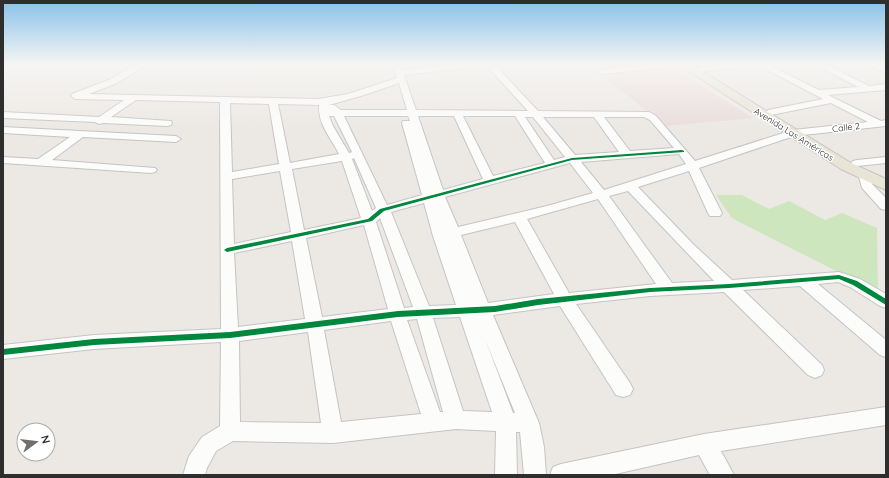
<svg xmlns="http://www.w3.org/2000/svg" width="889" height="478" font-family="Quicksand,sans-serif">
<rect width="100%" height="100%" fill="#ece8e4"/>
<path fill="#e9dcdb" d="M673 69 677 70 753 118 666 126 601 75Z"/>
<path fill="#cee6be" d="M716 195H742L769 209 789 201 825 220 842 213 877 228 878 292 741 223 732 218Z"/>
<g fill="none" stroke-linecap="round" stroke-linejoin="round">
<g stroke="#c5c4c5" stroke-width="2">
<g id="minor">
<path d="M135 65H147L117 83 89 94 318 99 348 94 397 78 393 65H401L403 70 447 65H478L474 67 404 75 416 110 528 111 486 65H495L538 111 649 112 656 116 695 161 793 130 868 122 831 103 771 115 768 114 766 112 768 110 823 99 758 65H769L819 90 858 87 816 65H827L869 86 886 84V90L828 95 881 121 886 120V126L794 136 699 168 722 213 720 216H710L708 213 689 171 638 187 694 245 732 280 839 272 860 279 886 294V308L880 306 850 287 838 282 818 284 886 340V357L880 355 800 286 743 290 822 365 824 370 822 375 815 378 808 375 724 292 650 296 576 304 630 383 633 389 630 395 623 397 616 395 560 306 493 315 539 423 544 447 546 475H524L520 432H516L517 475H495L496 431 456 429 333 443 233 441 216 451 207 468 205 475H183L189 456 202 437 220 426 221 342 94 349 3 359V345L94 335 221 329 220 102 136 100 111 117 171 121 172 123 171 125 167 126 103 123 99 124 95 122 3 118V112L99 117 124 100 75 99 71 96 72 94 111 79ZM399 83 407 110H341L334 105H329L364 95ZM230 103 269 104 279 164 232 172ZM278 104 319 105C318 125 330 136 339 154L290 163ZM329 116H334L352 152 349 153 333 126ZM344 116H408L410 121H403L402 123 422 195 387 205ZM418 116H454L483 179 443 190ZM463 116H515L545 163 493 176ZM525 117H533L565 157 554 160ZM543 117H594L619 152 575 155ZM604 117H644L650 120 674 148 630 151ZM679 154 686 164 604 190 581 162ZM354 158 376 208 372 211 352 159ZM342 161 361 218 304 230 292 169ZM570 163 593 193 547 206 458 227 445 197ZM280 171 291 232 234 244 232 179ZM628 191 714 281 672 283 609 196ZM598 199 656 284 569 293 527 219ZM424 203 433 236 456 305 429 306 391 212ZM380 218 413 307 404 308 376 222ZM515 222 554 294 488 303 461 235ZM364 225 388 309 322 317 306 238ZM292 241 305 319 238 327 234 253ZM460 317 492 412 463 411 433 318ZM417 319 443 412H440L407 320ZM391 321 421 414 341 422 324 330ZM308 332 321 423 240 422 239 341ZM485 339 515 413H513Z"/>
<path d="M643 65H677L673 67 601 74 597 72 601 70Z"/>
<path d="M717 65H744L740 67 693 73 689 71 693 69Z"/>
<path d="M869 65H881L886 68V73Z"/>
<path d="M3 127 176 136 181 139 176 142 83 137 52 160 155 168 157 170 155 172 151 173 3 163V157L38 159 70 137 3 133Z"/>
<path d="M886 157V163L857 166 853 165 851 163 853 161 857 160Z"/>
<path d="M865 173 869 174 872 184 886 198V210L881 209 862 188 859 177 861 174Z"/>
<path d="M886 407V425L721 451 734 475H710L699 455 611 475H550L553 467 561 464 704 434Z"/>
</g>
</g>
<g stroke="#c6c5c4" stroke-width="2">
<path id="major" d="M679 65H692L851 163 886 179V190L841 169Z"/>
</g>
<use href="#minor" fill="#fcfcfb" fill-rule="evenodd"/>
<use href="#major" fill="#e8e4d6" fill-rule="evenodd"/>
<g stroke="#fff" stroke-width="2">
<g id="cycleway">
<path d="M682 150 684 151V152L572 160 384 211 372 221 227 252 224 250 227 248 368 219 380 209 572 158Z"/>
<path d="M839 275 857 281 886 299V305L853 285 839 279 729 288 650 292 538 305 495 312 398 317 230 338 94 345 3 355V349L94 339 230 332 398 311 495 306 538 299 650 288 729 284Z"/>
</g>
</g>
<use href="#cycleway" fill="#00873e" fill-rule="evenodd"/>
</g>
<linearGradient id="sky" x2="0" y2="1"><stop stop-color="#88c2ea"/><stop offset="0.49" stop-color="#f6f5f3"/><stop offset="1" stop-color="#f6f5f3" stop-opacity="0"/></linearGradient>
<rect width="889" height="132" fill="url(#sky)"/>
<g text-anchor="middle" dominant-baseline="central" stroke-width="3" stroke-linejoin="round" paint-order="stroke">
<g font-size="9" fill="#2e2e2e" stroke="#fff">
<text transform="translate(846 127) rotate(-7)">Calle 2</text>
<text transform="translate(794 134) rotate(32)">Avenida Las Américas</text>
</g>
</g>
<rect width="889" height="478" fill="none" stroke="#2e2e2e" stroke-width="8"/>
<g transform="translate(36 442) rotate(75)"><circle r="19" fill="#ffffff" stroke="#ababab"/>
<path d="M0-3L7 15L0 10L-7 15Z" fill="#706f6e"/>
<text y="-6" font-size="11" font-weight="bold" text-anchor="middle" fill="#2e2e2e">N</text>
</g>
</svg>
